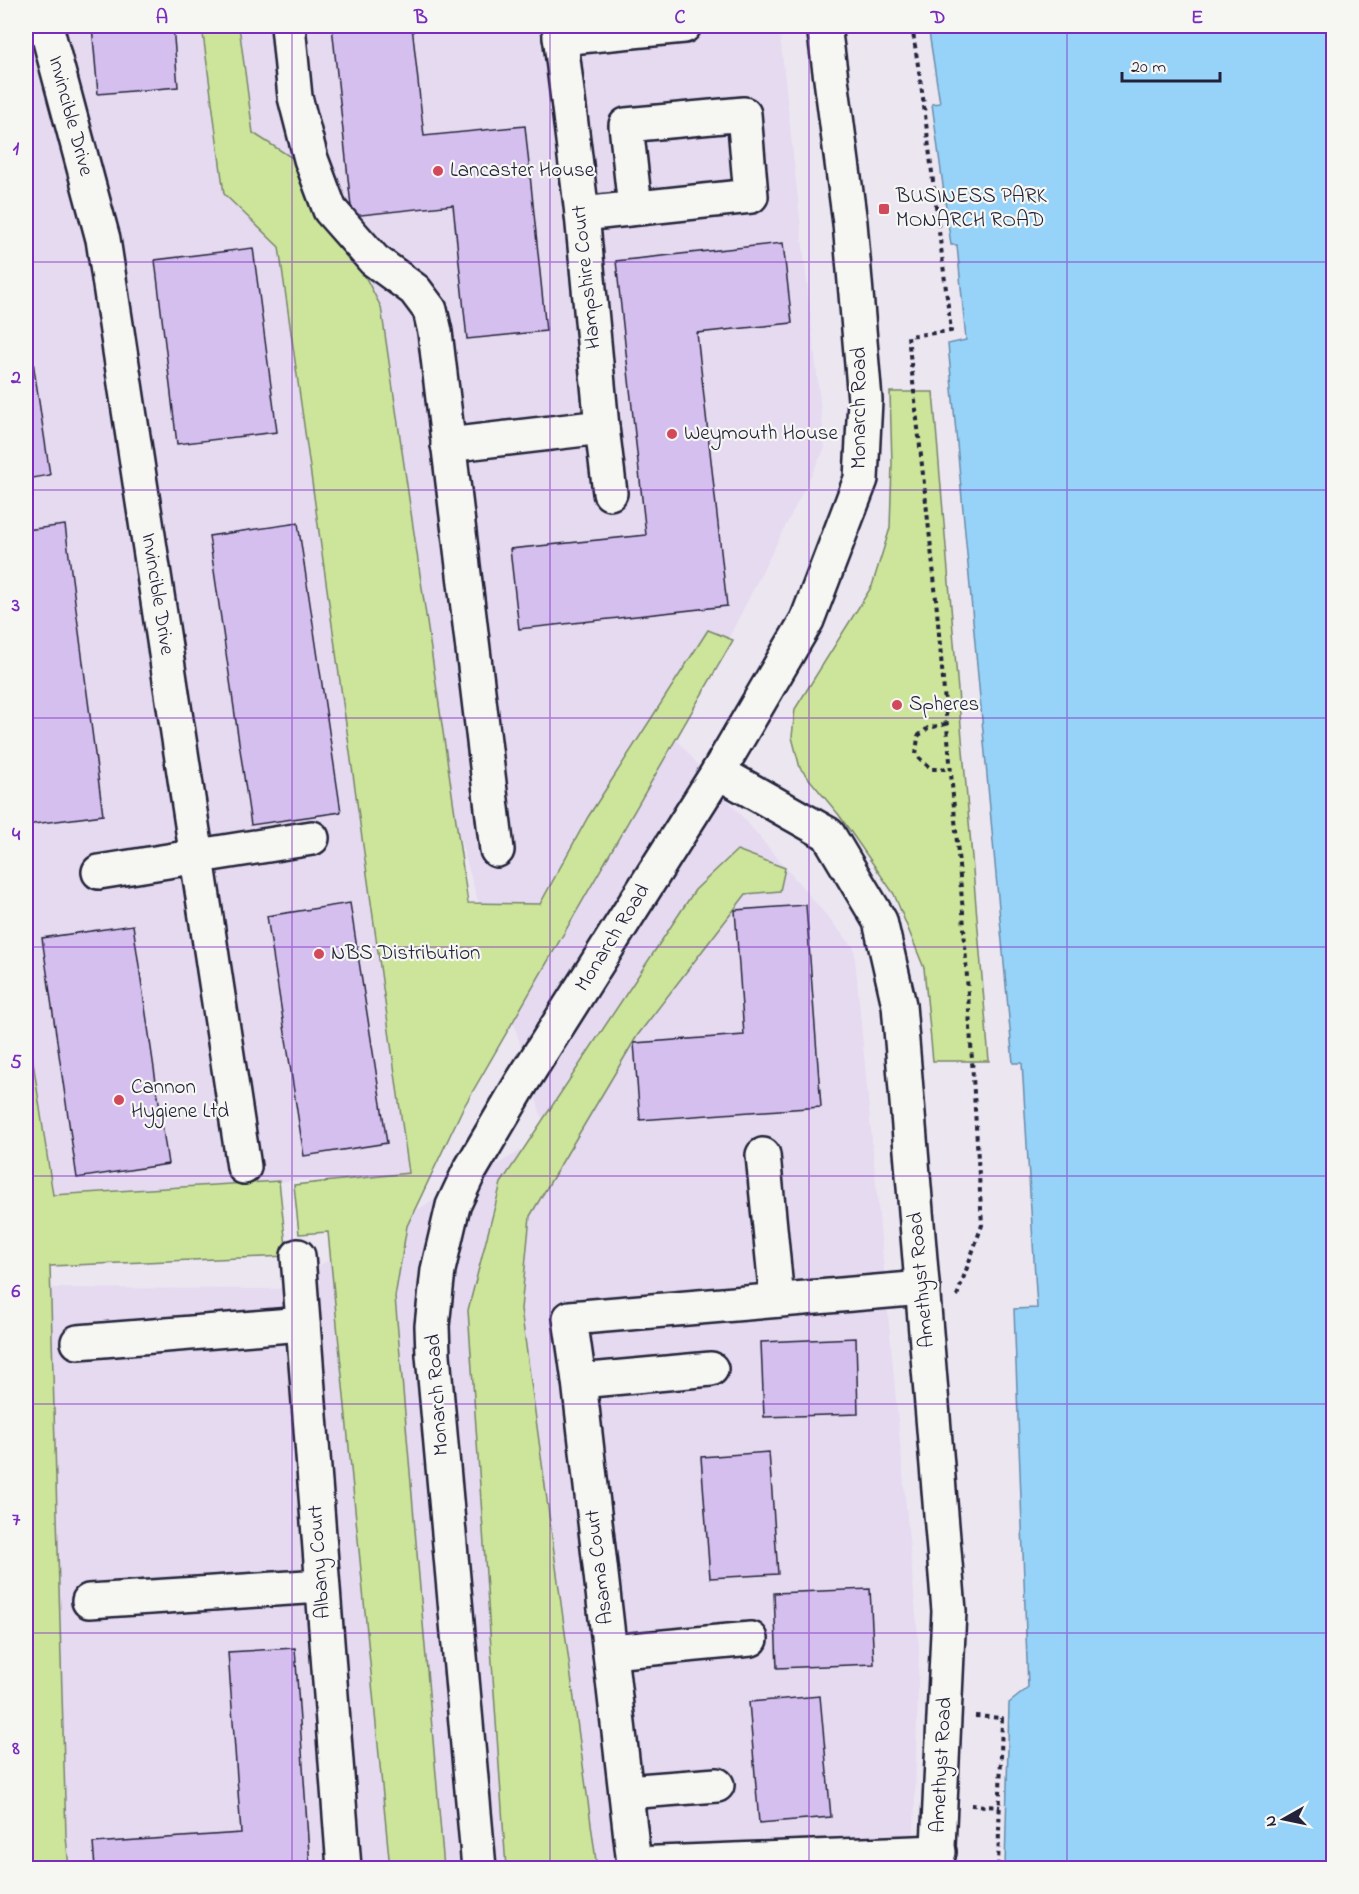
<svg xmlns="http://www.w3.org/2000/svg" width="1359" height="1894" font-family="'Indie Flower',sans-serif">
<rect width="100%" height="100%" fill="#ece6f1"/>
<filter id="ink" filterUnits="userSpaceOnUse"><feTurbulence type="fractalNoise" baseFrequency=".0167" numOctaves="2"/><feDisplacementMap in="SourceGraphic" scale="12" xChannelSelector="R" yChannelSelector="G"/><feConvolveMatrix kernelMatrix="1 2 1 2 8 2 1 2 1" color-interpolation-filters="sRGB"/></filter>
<g filter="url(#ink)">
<g fill="#e5daf0">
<path d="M26 26H203L224 194 279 247 409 1174 53 1195 26 1015Z"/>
<path d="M240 26H779L825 448 677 740 854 948 919 1647 913 1868H65L36 1288 278 1289 547 1136 253 133Z"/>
</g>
<g fill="#cce59b" stroke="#77846b" stroke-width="1.5">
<path d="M202 26H239L253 133 294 159 345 238 381 307 468 903 540 904 588 817 708 630 733 640 462 1110 407 1226 395 1297 444 1868H390L328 1232 299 1234 294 1185 409 1173 279 247 224 194Z"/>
<path d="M890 392H933L989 1061H933L924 968 894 894 839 815 800 768 792 737 795 709 872 586 890 528 892 464Z"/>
<path d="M737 850 785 868 780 891 746 894 637 1036 530 1216 521 1309 597 1868H506L468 1310 501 1183 695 890Z"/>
<path d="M26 1015 53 1195 279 1181 287 1256 50 1266 66 1836 69 1868H26Z"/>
</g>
<path fill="#97d3f8" stroke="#688cac" stroke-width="1.5" d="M928 26H1333V1868H1005L1009 1703 1028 1688 1014 1309 1037 1308 1022 1063H1013L948 344 966 340 957 245H951L932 104 940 103Z"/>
<g fill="#d5bfef" stroke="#22223b" stroke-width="1.5">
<path d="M92 26H173L178 87 98 94Z"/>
<path d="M332 26H412L424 136 525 126 546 331 467 339 453 205 352 216Z"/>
<path d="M783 243 792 323 697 333 727 606 519 629 510 549 646 535 616 261Z"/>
<path d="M253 248 277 432 177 444 155 260Z"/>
<path d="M26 315 50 475 26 479Z"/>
<path d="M298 523 341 812 251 825 209 536Z"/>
<path d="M65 525 103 815 26 825V530Z"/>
<path d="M350 903 387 1143 304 1156 267 916Z"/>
<path d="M806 905 821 1107 640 1120 634 1043 744 1035 735 910Z"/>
<path d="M133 925 168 1164 77 1178 42 938Z"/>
<path d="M856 1338 858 1414 764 1417 761 1342Z"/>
<path d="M769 1452 778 1574 710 1578 701 1457Z"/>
<path d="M870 1589 874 1664 777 1668 774 1593Z"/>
<path d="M295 1648 310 1868H95L93 1843 241 1833 228 1652Z"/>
<path d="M820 1696 831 1817 759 1823 749 1702Z"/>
</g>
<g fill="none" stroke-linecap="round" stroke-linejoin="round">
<g stroke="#22223b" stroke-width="38">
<g id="minor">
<path d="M46 26 103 239 244 1167"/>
<path d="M288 26 295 97 311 159 330 210 374 260 415 290 430 310 435 332 497 850"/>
<path d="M559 26 582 214 602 427 610 493"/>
<path d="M560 38 684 26"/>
<path d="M582 214 751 196 744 114 626 125 635 208"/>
<path d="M448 445 602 427"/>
<path d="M718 772 828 834 880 921 899 1005 949 1611 937 1868"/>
<path d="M99 872 312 838"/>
<path d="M763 1155 777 1300"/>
<path d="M298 1256 344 1868"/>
<path d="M923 1288 570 1318 579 1381 634 1864 939 1852"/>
<path d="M78 1342 303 1324"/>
<path d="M579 1381 711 1369"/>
<path d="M89 1601 322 1586"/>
<path d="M610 1652 751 1639"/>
<path d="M626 1792 717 1785"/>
<path d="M479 1868 433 1355 432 1326 438 1270 453 1206 469 1172 522 1082 718 772 807 620 861 479 865 400 850 223 824 26"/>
</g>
</g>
<g stroke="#22223b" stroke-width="4" stroke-dasharray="4.5 4.5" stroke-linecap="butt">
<path d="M912 26 923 98 951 331 908 336 934 576 963 912 982 1225 957 1296"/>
<path d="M946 724 928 728 918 736 916 755 931 769H950"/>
<path d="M975 1716 1002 1718 998 1868"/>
<path d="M971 1805 1000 1807"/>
</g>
<use href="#minor" stroke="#f6f6f2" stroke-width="33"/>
</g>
</g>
<path fill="none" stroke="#7b2cbf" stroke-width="1.5" stroke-opacity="0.55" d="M292 26V1868M550 26V1868M809 26V1868M1067 26V1868M26 262H1334M26 490H1334M26 718H1334M26 947H1334M26 1176H1334M26 1404H1334M26 1633H1334"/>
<g fill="#d1495b" stroke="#f6f6f2" stroke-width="2">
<circle cx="438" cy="171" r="6"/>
<rect x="878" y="203" width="12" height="12" rx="3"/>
<circle cx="672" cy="434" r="6"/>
<circle cx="897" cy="705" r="6"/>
<circle cx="319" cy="954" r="6"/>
<circle cx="119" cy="1100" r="6"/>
</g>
<g text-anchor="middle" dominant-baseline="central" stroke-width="4.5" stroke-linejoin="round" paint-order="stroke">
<g font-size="21" fill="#22223b" stroke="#f6f6f2">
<text transform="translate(70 116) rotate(75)">Invincible Drive</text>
<text transform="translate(587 277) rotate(-96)">Hampshire Court</text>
<text transform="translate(860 408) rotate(-90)">Monarch Road</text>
<text transform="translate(157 594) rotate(81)">Invincible Drive</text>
<text transform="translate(613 938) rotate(-58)">Monarch Road</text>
<text transform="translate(922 1280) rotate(-95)">Amethyst Road</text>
<text transform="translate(438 1395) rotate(-94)">Monarch Road</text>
<text transform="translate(320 1562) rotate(-94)">Albany Court</text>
<text transform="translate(600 1567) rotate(-97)">Asama Court</text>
<text transform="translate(942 1765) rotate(-87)">Amethyst Road</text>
</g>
<g font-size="21" fill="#22223b" stroke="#f6f6f2" text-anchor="start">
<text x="450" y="171">Lancaster House</text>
<text x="896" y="197">BUSINESS PARK<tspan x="896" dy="24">MONARCH ROAD</tspan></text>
<text x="684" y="434">Weymouth House</text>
<text x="909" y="705">Spheres</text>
<text x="331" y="954">NBS Distribution</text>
<text x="131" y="1088">Cannon<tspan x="131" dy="24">Hygiene Ltd</tspan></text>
</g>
</g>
<rect width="1359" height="1894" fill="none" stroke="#f6f6f2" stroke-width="66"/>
<g transform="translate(1284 1819) rotate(261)" stroke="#f6f6f2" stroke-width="4.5" paint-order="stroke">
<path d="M0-4.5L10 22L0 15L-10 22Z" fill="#22223b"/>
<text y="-9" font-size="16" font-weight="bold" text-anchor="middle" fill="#22223b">N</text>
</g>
<path d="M1122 72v9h98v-9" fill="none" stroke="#22223b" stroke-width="3"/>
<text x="1131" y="72" font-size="18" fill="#22223b" stroke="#f6f6f2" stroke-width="4.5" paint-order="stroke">20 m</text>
<rect x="33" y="33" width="1293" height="1828" fill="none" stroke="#7b2cbf" stroke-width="2"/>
<g font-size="20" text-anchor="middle" font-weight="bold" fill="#7b2cbf">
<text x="162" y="23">A</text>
<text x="421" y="23">B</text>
<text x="680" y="23">C</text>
<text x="938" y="23">D</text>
<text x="1197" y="23">E</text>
<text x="16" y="154">1</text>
<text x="16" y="383">2</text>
<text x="16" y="611">3</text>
<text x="16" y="840">4</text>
<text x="16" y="1068">5</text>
<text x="16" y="1297">6</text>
<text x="16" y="1525">7</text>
<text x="16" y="1754">8</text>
</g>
</svg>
